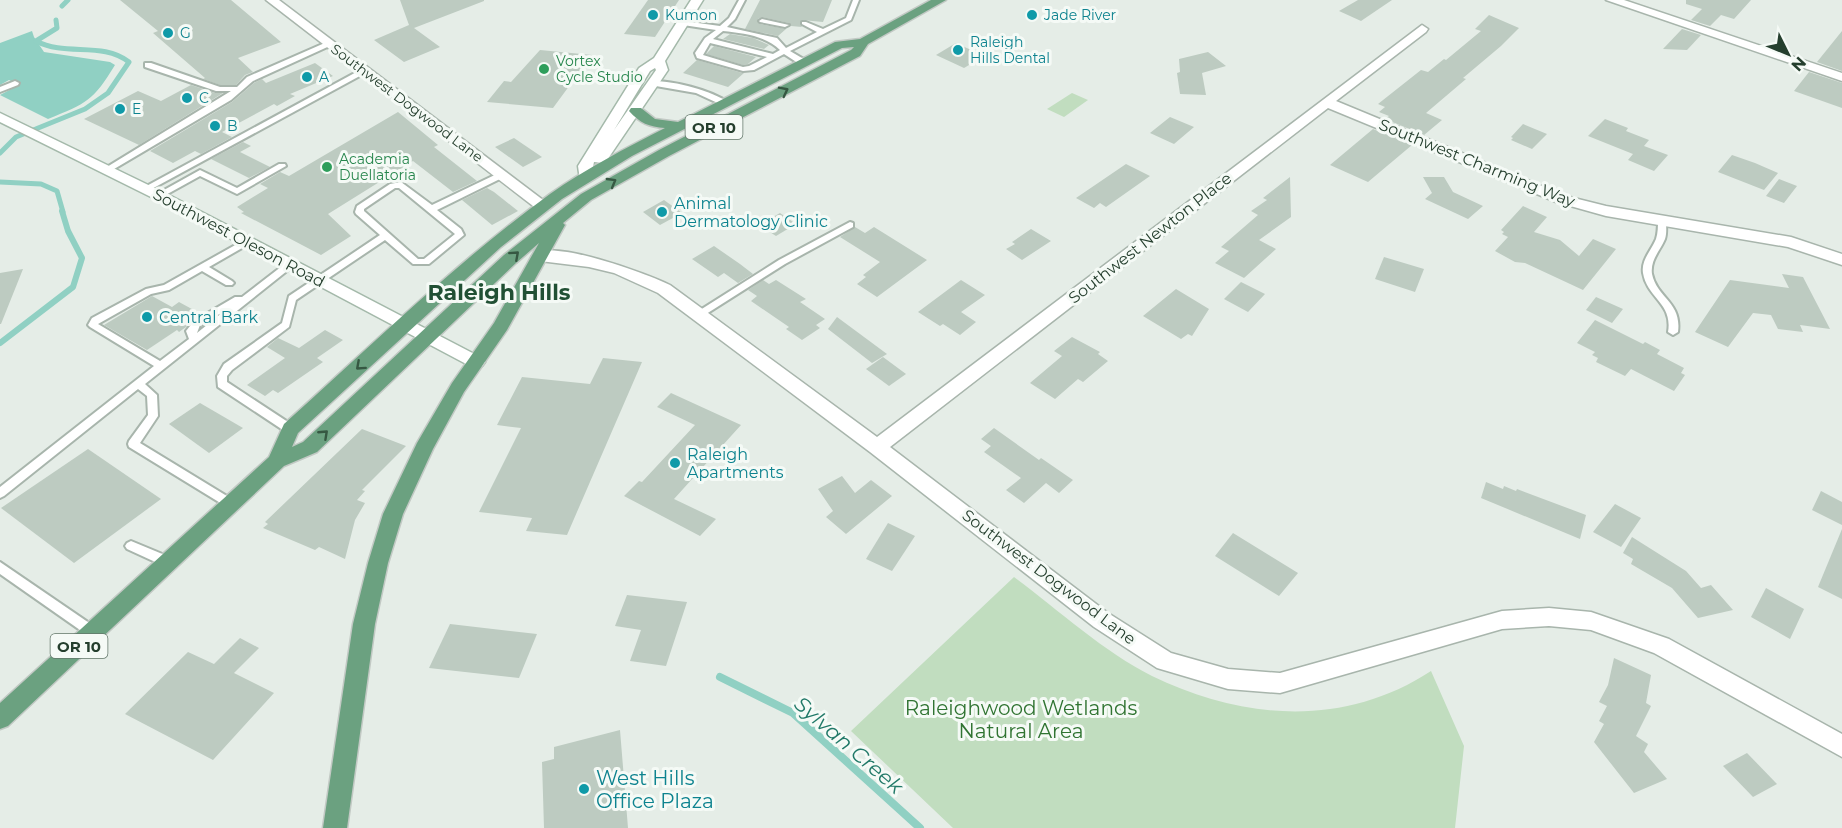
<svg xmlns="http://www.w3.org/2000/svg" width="1842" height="828" font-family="Montserrat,sans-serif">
<rect width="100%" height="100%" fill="#e5ede7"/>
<g fill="#c1ddbf">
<path d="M1072 93 1088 100 1064 117 1047 109Z"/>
<path d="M1014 577C1057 609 1104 652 1152 676 1243 720 1344 728 1431 671L1464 746 1455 828H953L851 731Z"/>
</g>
<path fill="#90d0c3" d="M32 31 34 37 44 52 110 62 115 65C93 101 87 103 48 119L0 95 19 85 9 80 0 85V43Z"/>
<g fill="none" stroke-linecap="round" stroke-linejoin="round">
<g stroke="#90d0c3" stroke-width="5">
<path d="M62 6 68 0"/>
<path d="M0 153 16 137 85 109 108 93 129 62C102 41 66 57 36 41L57 28 56 20"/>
<path d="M0 182 41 184 57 191 63 212"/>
</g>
<path stroke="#90d0c3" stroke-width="6" d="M0 343 73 287 82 258 68 231 62 211"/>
<path stroke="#90d0c3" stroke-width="8" d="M720 677 793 713 920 828"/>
</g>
<g fill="#bdcbc1">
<path d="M120 0H231L281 42 238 58 253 72 245 75 236 85H220L203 79 205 78 153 33 158 31Z"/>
<path d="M400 0H484V1L414 28 440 47 404 62 374 40 409 25Z"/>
<path d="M648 0H679L655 37 624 34Z"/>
<path d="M760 0H832L823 22 802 20 800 24 802 27 791 26 789 23 762 17 758 19 760 24 786 29 778 36 745 29Z"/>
<path d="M1358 0H1392L1361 21 1339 11Z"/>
<path d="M1686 0H1751L1734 19 1721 15 1710 26 1691 20 1702 9 1686 4Z"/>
<path d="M1489 15 1519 28 1501 46 1463 78 1466 79 1426 113 1442 120 1424 135 1385 119 1389 116 1379 112 1385 107 1378 104 1421 70 1428 72 1444 59 1446 60 1481 31 1475 29Z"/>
<path d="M1682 29 1701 35 1687 50 1663 49Z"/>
<path d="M1842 31V71L1817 62Z"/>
<path d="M730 34 753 38 769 45 764 49 723 39Z"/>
<path d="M956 43 984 56 964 68 936 55Z"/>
<path d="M714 46 756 57 748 64 743 65 706 54Z"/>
<path d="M540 50 592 55 553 108 487 102 504 81 511 82Z"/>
<path d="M1208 52 1226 66 1202 73 1206 95 1180 94 1177 73 1180 72 1179 59Z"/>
<path d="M697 60 742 73H744L728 87 683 73Z"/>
<path d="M315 63 333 76 290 94 295 96 277 106 274 104 222 132 232 137 201 154 195 151 173 163 150 151 232 102 254 83 262 79 266 83Z"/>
<path d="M1809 72 1842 83V108L1794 91Z"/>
<path d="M191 85 215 93H223L139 145 84 119 138 91 161 101Z"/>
<path d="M398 112 438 145 434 147 477 181 453 192 413 161 328 214 351 236 321 255 241 213 244 212 237 207 268 188 260 184 280 172 289 176Z"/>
<path d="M1170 117 1194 127 1174 144 1150 133Z"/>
<path d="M1605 119 1628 128 1626 131 1649 140 1644 146 1668 155 1654 171 1628 160 1633 154 1588 136Z"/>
<path d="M1523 124 1547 134 1532 149 1511 140 1513 138 1511 137Z"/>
<path d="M1373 129 1412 145 1368 182 1330 165Z"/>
<path d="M514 138 542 157 523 167 495 147Z"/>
<path d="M243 142 251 146 240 152 270 167 249 178 211 159Z"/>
<path d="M1732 155 1755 163 1778 173 1764 190 1718 172Z"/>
<path d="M1126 164 1150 176 1106 207 1100 203 1094 208 1076 198Z"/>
<path d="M1290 177 1291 217 1259 240 1276 249 1244 278 1215 263 1229 251 1221 247 1258 215 1251 211 1267 200 1263 198Z"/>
<path d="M1423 177H1444L1453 192 1483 206 1468 219 1425 199 1432 193Z"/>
<path d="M1779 179 1797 186 1784 203 1766 196Z"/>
<path d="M487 188 494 192 518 211 492 225 462 200Z"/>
<path d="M664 200 682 213 660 225 643 212Z"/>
<path d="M1523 206 1547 217 1534 232 1560 240 1579 256 1593 239 1616 249 1583 290 1525 263 1515 262 1495 251 1508 237 1502 234 1504 232 1501 230Z"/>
<path d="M780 213 796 224 776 236 759 225Z"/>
<path d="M855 227 865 233 874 227 927 260 877 297 857 284 866 277 863 275 880 262 840 237Z"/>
<path d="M1031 229 1051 241 1022 260 1006 249 1015 244 1012 242Z"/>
<path d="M714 246 740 264 753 274 738 283 724 273 718 277 692 259Z"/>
<path d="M1384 257 1424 269 1415 292 1375 279Z"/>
<path d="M23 269 1 324H0V273Z"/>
<path d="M1782 274 1803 277 1830 329 1800 325 1803 332 1778 329 1771 315 1753 313 1728 347 1695 332 1730 280 1789 288Z"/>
<path d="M763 280 769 284 776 280 806 299 800 302 825 319 816 325 820 328 802 340 786 329 789 327 751 301 757 296 748 290Z"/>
<path d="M961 280 985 295 961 312 976 322 960 335 943 324 940 326 918 312Z"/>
<path d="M1241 282 1265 294 1248 312 1224 299Z"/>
<path d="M1176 289 1209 309 1192 336 1188 334 1181 339 1143 316Z"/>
<path d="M152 296 172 307 179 302 201 314 186 327 179 332 177 330 147 350 104 325Z"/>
<path d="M1596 297 1623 309 1612 323 1586 310Z"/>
<path d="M837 317 887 354 872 363 828 329Z"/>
<path d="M1595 320 1643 344 1645 342 1660 350 1657 354 1684 368 1681 373 1685 375 1674 391 1631 369 1625 376 1596 362 1598 358 1592 355 1595 352 1577 343Z"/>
<path d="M325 330 343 340 317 358 323 362 278 393 273 390 265 396 247 385 285 358 267 347 278 338 299 348Z"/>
<path d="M1072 337 1100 352 1098 354 1108 361 1083 382 1078 379 1055 399 1030 383 1062 356 1054 351Z"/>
<path d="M883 357 906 374 889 386 866 369Z"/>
<path d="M603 358 642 362 567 535 526 531 532 518 479 512 521 428 497 425 522 377 590 384Z"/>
<path d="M671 393 741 425 674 499 716 519 700 536 624 496 639 481 642 482 695 425 657 407Z"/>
<path d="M200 403 243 428 209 453 169 424Z"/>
<path d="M994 428 1039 460 1041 458 1073 480 1059 493 1046 483 1024 503 1006 490 1021 478 984 452 991 446 981 439Z"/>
<path d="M362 429 406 446 362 490 365 491 357 500 365 503 355 520 345 559 319 547 315 550 263 528 268 524 265 522Z"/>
<path d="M88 449 161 499 74 563 1 508Z"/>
<path d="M842 476 855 493 871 480 892 496 846 534 826 517 833 511 818 489Z"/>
<path d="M1486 482 1503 489 1504 486 1516 491 1517 489 1586 515 1580 539 1481 498Z"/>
<path d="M1821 491 1842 502V525L1812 510Z"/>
<path d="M1615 504 1641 518 1621 547 1593 532Z"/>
<path d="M888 523 915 536 892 571 866 559Z"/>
<path d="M1842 529V599L1818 587Z"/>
<path d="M1233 533 1298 573 1279 596 1215 556Z"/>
<path d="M1632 537 1686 571 1701 588 1711 585 1733 610 1698 618 1672 588 1631 564 1633 559 1623 553Z"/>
<path d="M1766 588 1804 609 1790 639 1751 617Z"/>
<path d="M627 595 687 602 666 666 630 661 641 630 615 626Z"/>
<path d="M450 624 537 634 519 678 429 668Z"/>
<path d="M240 638 259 648 234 673 274 693 213 760 125 714 188 652 214 664Z"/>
<path d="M1614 658 1651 675 1646 703 1651 706 1636 736 1648 744 1644 752 1667 779 1634 793 1594 742 1604 724 1599 721 1607 706 1599 702 1608 685Z"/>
<path d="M620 730 628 828H544L542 762 554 759V747Z"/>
<path d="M1747 753 1777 784 1753 797 1723 766Z"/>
</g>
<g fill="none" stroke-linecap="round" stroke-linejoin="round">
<g stroke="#a8b5ac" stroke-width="4">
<g id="lane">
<path d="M739 0H745L735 19 727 27 777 38 786 48 817 32 802 24V22H806L823 29 846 18 853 0H859L851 20 790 51 807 61V65H801L784 54 754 70 743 71 697 58 695 53 705 38 716 30 683 25 679 23 683 21 720 26 729 18ZM723 31C743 33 766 36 780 50L773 54 713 39ZM710 43 767 57 749 66 743 67 703 55Z"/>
<path d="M762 19 789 25 785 27 760 22 759 21Z"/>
<path d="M327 42 334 44 253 81 231 100 109 172H106L102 170 231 91H216L145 67V63H151L220 87H237L247 77Z"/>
<path d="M362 69 369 71 148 191 145 192 141 189Z"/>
<path d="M15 81 19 83 18 85 0 92V87Z"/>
<path d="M650 81C671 80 712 90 729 103L725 105H722L696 93 650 85Z"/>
<path d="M279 164H285L286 166 237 194 200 176 162 197H156L155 195 200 170 237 188Z"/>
<path d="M501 172 505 175 504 177 437 210 461 229 464 235 429 264H413L385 240 296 300 289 327 232 370 227 376V382L294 426 295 429 294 432H286L218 387 217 376 224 364 282 323 289 296 380 235 356 214 355 212 357 206 390 184 401 182 432 205ZM395 188H399L455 234 424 259H418L364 211V209Z"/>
<path d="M1662 217 1666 220C1666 226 1667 233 1665 239 1660 251 1650 260 1652 274 1657 298 1682 302 1678 332L1673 335 1668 332C1673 303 1647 298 1643 273 1641 260 1651 251 1656 239 1658 233 1658 226 1658 220Z"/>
<path d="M850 222 853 223V227L785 264 703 316H697L695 314 697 312 779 260Z"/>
<path d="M246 239 250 242 249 244 209 267 232 281 234 283 232 285H226L202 271 169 290 151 294 98 324 160 361 189 339 186 331 194 321 235 297H242L286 263H292L294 265 292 267 145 384 157 395 158 416 140 443 235 501 237 504 235 507 231 509 227 507 129 447 128 444 129 441 148 415 147 396 138 389 4 496 0 498V487L154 366 90 327 88 325 92 318 146 289 164 285ZM223 312 197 333 200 325Z"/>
<path d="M131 541 172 558 174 562 172 566 168 567 164 566 127 549 125 546 127 543Z"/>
<path d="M0 562 98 629 100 633 98 637 94 639 90 637 0 574Z"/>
</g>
</g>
<g stroke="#a8b5ac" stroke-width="3">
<g id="street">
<path d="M266 0H279L547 203 549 206 547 209H537Z"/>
<path d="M1606 0H1624L1842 73V81Z"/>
<path d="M1422 25 1428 29 1426 32 1336 101 1566 196 1606 206 1791 237 1842 254V265L1788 247 1606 216 1556 202 1328 108 890 447 1108 613 1171 653 1228 669 1280 673 1502 611 1549 608 1591 612 1669 639 1842 734V757L1654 653 1591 630 1549 626 1502 629 1280 693 1228 689 1157 668 1094 627 870 452 658 293 614 273 589 267 540 261 532 256C547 236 650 275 670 285L877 437Z"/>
</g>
</g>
<g stroke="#a4b9aa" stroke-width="3">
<g id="secondary">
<path d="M691 0H703L665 61 668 70 605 163 594 162 590 180H580L578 166 639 68 654 58ZM655 68 656 70 614 130 650 71Z"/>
<path d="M0 113 171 196 482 358 485 362 482 366 476 368 470 366 161 202 0 122Z"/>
</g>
</g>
<g stroke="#c2c9c4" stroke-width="3">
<path id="primary" d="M931 0H946L868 44 860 56 669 156 591 200 563 223 565 225 507 330 464 392 433 449 403 514 388 563 375 624 347 828H323L353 624 368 563 383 514 417 443 452 383 494 323 539 243 516 263 317 452 284 466 8 726 0 729V703L269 457 284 424C371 346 455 263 550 194 585 169 626 148 665 128 649 127 640 123 629 111L631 108H641L655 119 678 122 835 42 860 39ZM854 47 851 50 659 150 581 194 504 255 303 442 292 447 298 433 501 247 562 199 632 156 842 48Z"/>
</g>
<use href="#lane" fill="#fff" fill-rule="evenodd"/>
<use href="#street" fill="#fff" fill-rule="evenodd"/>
<use href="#secondary" fill="#fff" fill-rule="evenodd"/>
<use href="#primary" fill="#6ba180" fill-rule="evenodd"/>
</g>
<defs><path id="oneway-chevron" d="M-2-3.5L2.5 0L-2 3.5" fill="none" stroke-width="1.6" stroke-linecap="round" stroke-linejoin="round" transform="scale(1.5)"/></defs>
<g stroke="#365842">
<use href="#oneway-chevron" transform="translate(784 91) rotate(-27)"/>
<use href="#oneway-chevron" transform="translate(612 182) rotate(-30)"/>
<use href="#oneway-chevron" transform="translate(515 255) rotate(-42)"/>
<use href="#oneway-chevron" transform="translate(360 366) rotate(138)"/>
<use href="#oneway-chevron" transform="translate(324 434) rotate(-43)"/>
</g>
<g fill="#0f9aa8" stroke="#f5faf6" stroke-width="2">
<circle cx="653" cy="15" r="6"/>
<circle cx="1032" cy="15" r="6"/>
<circle cx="168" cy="33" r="6"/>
<circle cx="958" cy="50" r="6"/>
<circle cx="307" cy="77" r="6"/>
<circle cx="187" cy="98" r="6"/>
<circle cx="120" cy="109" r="6"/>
<circle cx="215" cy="126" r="6"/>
<circle cx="662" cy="212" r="6"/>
<circle cx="147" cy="317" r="6"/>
<circle cx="675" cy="463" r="6"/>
<circle cx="584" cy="789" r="6"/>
</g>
<g fill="#2e9e5b" stroke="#f5faf6" stroke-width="2">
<circle cx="544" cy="69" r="6"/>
<circle cx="327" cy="167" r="6"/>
</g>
<g text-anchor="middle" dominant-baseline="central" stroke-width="6" stroke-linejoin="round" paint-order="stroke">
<g font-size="14" fill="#0d838f" stroke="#f5faf6" text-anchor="start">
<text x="665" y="15">Kumon</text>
<text x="1044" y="15">Jade River</text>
<text x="180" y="33">G</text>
<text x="970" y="42">Raleigh<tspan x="970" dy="16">Hills Dental</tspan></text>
<text x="319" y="77">A</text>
<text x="199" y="98">C</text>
<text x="132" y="109">E</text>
<text x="227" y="126">B</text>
</g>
<g font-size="14" fill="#27864d" stroke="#f5faf6" text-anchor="start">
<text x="556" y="61">Vortex<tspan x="556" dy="16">Cycle Studio</tspan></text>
<text x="339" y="159">Academia<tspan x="339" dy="16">Duellatoria</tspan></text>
</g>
<g font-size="14" fill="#253f2e" stroke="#f5faf6">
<text transform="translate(407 103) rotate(37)">Southwest Dogwood Lane</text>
</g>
<g fill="#f5faf6" stroke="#63776a" stroke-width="1.5">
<rect x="685.5" y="115" width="57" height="24" rx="4.5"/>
<rect x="50.5" y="634" width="57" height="24" rx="4.5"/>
</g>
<g font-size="15" font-weight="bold" fill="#253f2e">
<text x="714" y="127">OR 10</text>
<text x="79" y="646">OR 10</text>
</g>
<g font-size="16" fill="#253f2e" stroke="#f5faf6">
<text transform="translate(1477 163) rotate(22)">Southwest Charming Way</text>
<text transform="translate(239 238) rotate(28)">Southwest Oleson Road</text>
<text transform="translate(1150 238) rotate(-38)">Southwest Newton Place</text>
<text transform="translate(1049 577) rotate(37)">Southwest Dogwood Lane</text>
</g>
<g font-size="16" fill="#0d838f" stroke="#f5faf6" text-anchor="start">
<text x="674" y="203">Animal<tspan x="674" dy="18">Dermatology Clinic</tspan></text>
<text x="159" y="317">Central Bark</text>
<text x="687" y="454">Raleigh<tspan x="687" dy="18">Apartments</tspan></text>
</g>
<g font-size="20" fill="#307432" stroke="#f5faf6">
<text x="1021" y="708">Raleighwood Wetlands<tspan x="1021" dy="23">Natural Area</tspan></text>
</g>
<g font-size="20" fill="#0d838f" stroke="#f5faf6" text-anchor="start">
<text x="596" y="778">West Hills<tspan x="596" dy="23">Office Plaza</tspan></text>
</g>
<g font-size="21" font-style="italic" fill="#217968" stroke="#f5faf6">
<text transform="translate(849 745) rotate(41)">Sylvan Creek</text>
</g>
<g font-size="22" font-weight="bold" fill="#215034" stroke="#f5faf6">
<text x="499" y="292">Raleigh Hills</text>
</g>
</g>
<g transform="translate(1788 54) rotate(133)" stroke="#f5faf6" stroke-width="4.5" paint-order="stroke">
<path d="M0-4.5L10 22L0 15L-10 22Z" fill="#253f2e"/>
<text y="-9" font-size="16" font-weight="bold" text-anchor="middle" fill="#253f2e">N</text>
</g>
</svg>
